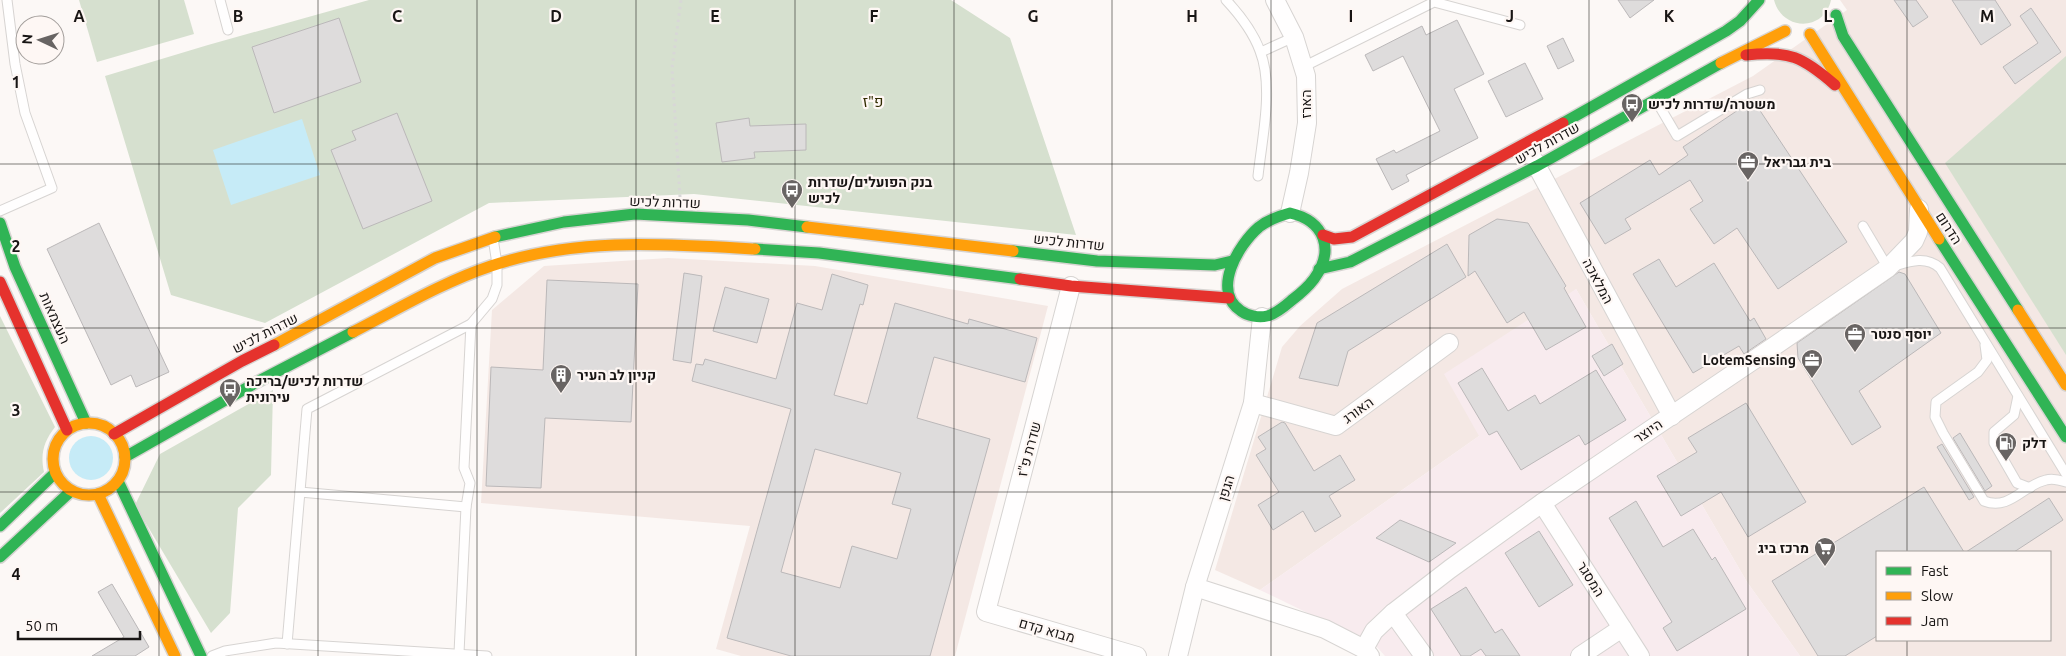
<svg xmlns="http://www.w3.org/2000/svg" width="2066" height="656" font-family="Ubuntu,Heebo,sans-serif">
<rect width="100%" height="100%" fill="#fcf8f6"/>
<g fill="#f4e8e4" fill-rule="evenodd">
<path d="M1840 0H2066V656H1800L1747 582 1576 289 1479 436 1260 590 1215 570 1282 347 1300 326 1342 289 1753 76 1847 10ZM1877 552H2050V640H1877Z"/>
<path d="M668 258 815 266 1048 306 955 656H741L716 649 750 526 481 503 492 310 544 266Z"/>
</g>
<path fill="#f8ebee" d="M1576 289 1747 582 1800 656H1385L1376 646 1260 590 1479 436 1444 374Z"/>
<g fill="#d6e0cf">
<path d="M79 0H184L194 34 97 62Z"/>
<path d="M369 0H951L1010 38 1076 235 694 194 489 203 265 323 171 295 105 76 208 45Z"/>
<path d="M1774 0H1831C1824 32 1782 31 1774 0Z"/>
<path d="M2066 56V355L1945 163Z"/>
<path d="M0 316 55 427C44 441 40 454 44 472L0 513Z"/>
<path d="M273 390 271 475 238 508 230 613 211 633 135 505 160 454Z"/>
</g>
<g fill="#c6ebf7">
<path d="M302 119 320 175 231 205 213 150Z"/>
<circle cx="91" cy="458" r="22"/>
</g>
<g fill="#dedcdc" stroke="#bbb8b9" fill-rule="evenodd">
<path d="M1618 0H1654L1630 18Z"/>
<path d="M1894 0H1916L1928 17 1913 27Z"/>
<path d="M1952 0H1995L2011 25 1981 45Z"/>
<path d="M2031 8 2061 52 2015 84 2003 67 2038 43 2020 16Z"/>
<path d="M339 18 361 82 274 113 252 47Z"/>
<path d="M1457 20 1484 74 1454 89 1478 138 1406 175 1409 181 1392 190 1376 159 1394 150 1396 153 1440 131 1403 56 1373 71 1365 55 1422 26 1426 35Z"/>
<path d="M1563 38 1574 61 1558 69 1547 46Z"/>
<path d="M1525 63 1543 99 1506 117 1488 81Z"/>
<path d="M1753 100 1847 242 1778 289 1737 228 1714 244 1690 209 1703 201 1690 180 1625 219 1631 229 1605 244 1580 203 1650 160 1659 175 1688 155 1683 147Z"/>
<path d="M397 113 432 201 363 229 331 150 356 140 352 131Z"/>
<path d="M749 118 750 126 806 124V150L754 152 755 158 722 162 716 123Z"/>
<path d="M1497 219 1528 223 1566 286 1564 288 1586 327 1546 350 1524 312 1507 323 1475 271 1468 276 1469 235Z"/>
<path d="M99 223 169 372 136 387 131 375 111 385 47 249Z"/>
<path d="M1447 244 1466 277 1348 351 1338 386 1299 378 1317 323Z"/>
<path d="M1659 259 1676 287 1714 263 1750 321 1754 318 1766 339 1744 354 1739 346 1693 373 1633 274Z"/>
<path d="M1899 272 1905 274 1941 333 1859 391 1881 427 1852 445 1798 358 1797 343Z"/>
<path d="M684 273 702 276 691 363 673 360Z"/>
<path d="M832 274 868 285 863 305 860 304 834 395 867 404 895 303 968 324 969 319 1037 338 1025 382 934 357 917 418 990 439 930 656H791L727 638 791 409 692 381 696 364 703 365 705 359 776 379 797 303 822 310ZM815 449 901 473 892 504 911 509 897 559 852 546 840 588 781 572Z"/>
<path d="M547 280 638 284 631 422 545 418 541 488 486 486 491 367 543 370Z"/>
<path d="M725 287 769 299 757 343 713 331Z"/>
<path d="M1612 344 1623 364 1604 376 1592 356Z"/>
<path d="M1482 368 1508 411 1535 395 1540 404 1596 370 1626 420 1585 445 1579 435 1521 470 1497 431 1489 435 1458 383Z"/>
<path d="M1746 403 1806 502 1748 537 1721 492 1681 516 1657 476 1697 452 1688 438Z"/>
<path d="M1282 422 1285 423 1314 471 1340 455 1355 480 1329 496 1341 516 1315 532 1303 511 1273 530 1258 505 1279 492 1256 455 1266 449 1258 437Z"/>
<path d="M1960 433 1992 486 1985 491 1953 438Z"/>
<path d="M1942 444 1974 497 1969 500 1937 447Z"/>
<path d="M1924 487 1964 552H1877V636L1845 656H1818L1772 581Z"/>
<path d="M2049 498 2063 520 2014 552H1966Z"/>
<path d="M1636 501 1663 547 1693 529 1712 560 1715 557 1746 609 1677 651 1663 628 1672 622 1609 518Z"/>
<path d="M1400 520 1456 543 1429 562 1376 538Z"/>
<path d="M1539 531 1573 585 1539 607 1505 553Z"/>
<path d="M112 584 149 647 135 656H92L124 637 98 592Z"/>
<path d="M1466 587 1495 633 1502 629 1520 656H1486L1481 649 1470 656H1461L1431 609Z"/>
</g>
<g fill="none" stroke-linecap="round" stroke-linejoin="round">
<g stroke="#d7d4d2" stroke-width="11">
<g id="lane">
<path d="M220 0 228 30"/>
<path d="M1226 0C1240 15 1253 32 1260 51 1274 87 1262 138 1258 176"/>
<path d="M1261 52 1294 37"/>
<path d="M1303 67 1434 2 1520 25"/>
<path d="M1657 102 1677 136 1747 94 1760 90"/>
<path d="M0 211 52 188 25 113 15 64 7 0"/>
<path d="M1863 226 1888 268C1906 263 1924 254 1940 268L2066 474"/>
<path d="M1985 345 1987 360 1978 372 1936 402 1935 417 1943 433 1984 501C2010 511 2023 485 2046 480 2052 478 2060 480 2066 482"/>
<path d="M2018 396 2014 415 1994 432V443L2017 483 2030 488"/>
<path d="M300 492 466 507"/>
<path d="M287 644 307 409 471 324 492 299 497 285V264L493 238"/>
<path d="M459 653 466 507 470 483 464 468 471 324"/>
<path d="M212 656 225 651 276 643 487 656"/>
</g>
</g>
<g stroke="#d7d4d2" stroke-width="20">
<g id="street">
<path d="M1275 0 1294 37 1306 76 1307 123 1299 173 1290 213"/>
<path d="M1532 157 1672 416"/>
<path d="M1071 286 986 612 1137 656"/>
<path d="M1253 403 1336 426 1449 343"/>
<path d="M1542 503 1640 656"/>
<path d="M1195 587 1325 629 1364 649 1370 656"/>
<path d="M1393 613 1424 656"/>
<path d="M1364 649 1374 631 1393 613 1450 569 1542 503 1770 349 1888 268 1914 241 1918 232 1919 209"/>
<path d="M1178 656 1195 587 1253 403 1262 317"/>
<path d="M1580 656 1622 628"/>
</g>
</g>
<g stroke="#d7d4d2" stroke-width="14">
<g id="fast">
<path d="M1836 15 1843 36 2018 310"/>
<path d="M1563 123 1726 31 1740 21 1759 0"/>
<path d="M1290 213C1325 221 1335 250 1314 279 1308 287 1300 294 1292 300 1285 306 1276 314 1267 316 1259 318 1248 316 1241 311 1211 291 1238 245 1259 227 1268 220 1279 216 1290 213Z"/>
<path d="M0 223 15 267 86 423"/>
<path d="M495 237 564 222 635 214 748 220 807 227"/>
<path d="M1939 239 2066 437"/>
<path d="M755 249 819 253 1020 279"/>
<path d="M1013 251 1097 261 1215 265 1232 261"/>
<path d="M1319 269 1350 262 1537 166 1721 63"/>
<path d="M125 457 257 382 353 332"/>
<path d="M118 481 201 656"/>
<path d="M0 526 55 473"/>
<path d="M0 557 71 491"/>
</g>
</g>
<g stroke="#d7d4d2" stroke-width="14">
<g id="slow">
<path d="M1810 34 1939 239"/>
<path d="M1721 63 1785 31"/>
<path d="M807 227 1013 251"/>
<path d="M2018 310 2066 385"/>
<path d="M353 332C398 309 443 282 491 266 577 237 666 244 755 249"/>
<path d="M274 345 435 258 495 237"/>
<circle cx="89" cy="459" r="36"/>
<path d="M98 494 175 656"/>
</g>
</g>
<g stroke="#d7d4d2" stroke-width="14">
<g id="jam">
<path d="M1746 55C1789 50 1803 57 1835 85"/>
<path d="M1323 235 1334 239 1352 237 1563 123"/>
<path d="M1020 279 1071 286 1229 298"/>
<path d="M0 282 67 430"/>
<path d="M114 434 242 361 274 345"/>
</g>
</g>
<path stroke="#d8d7d7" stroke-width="3" stroke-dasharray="2.5 4" stroke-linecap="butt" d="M680 197 672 68 681 0"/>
<use href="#lane" stroke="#fffefe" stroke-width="9"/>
<use href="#street" stroke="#fffefe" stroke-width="18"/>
<use href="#fast" stroke="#30b455" stroke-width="11"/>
<use href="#slow" stroke="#ff9f0a" stroke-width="11"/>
<use href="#jam" stroke="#e5322d" stroke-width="11"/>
</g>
<path fill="none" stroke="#181514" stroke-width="1" stroke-opacity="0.55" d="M159 0V656M318 0V656M477 0V656M636 0V656M795 0V656M954 0V656M1112 0V656M1271 0V656M1430 0V656M1589 0V656M1748 0V656M1907 0V552M0 164H2066M0 328H2066M0 492H2066M1907 640V656"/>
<defs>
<g id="bus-pin" transform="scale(1.125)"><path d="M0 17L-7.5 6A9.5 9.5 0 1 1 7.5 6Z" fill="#686463" stroke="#fef7f4"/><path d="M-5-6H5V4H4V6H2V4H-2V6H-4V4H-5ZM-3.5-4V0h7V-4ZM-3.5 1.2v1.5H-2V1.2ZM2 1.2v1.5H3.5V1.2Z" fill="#fff"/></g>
<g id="office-pin" transform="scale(1.125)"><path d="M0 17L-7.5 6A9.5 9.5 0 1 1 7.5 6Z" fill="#686463" stroke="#fef7f4"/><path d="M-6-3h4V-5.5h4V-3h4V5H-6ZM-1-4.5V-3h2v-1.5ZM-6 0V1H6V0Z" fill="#fff"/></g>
<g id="building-pin" transform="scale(1.125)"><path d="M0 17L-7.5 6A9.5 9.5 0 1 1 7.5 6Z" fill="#686463" stroke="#fef7f4"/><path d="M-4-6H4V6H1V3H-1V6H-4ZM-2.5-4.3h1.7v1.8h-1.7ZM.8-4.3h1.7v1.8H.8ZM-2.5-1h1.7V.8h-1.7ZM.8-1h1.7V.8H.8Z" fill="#fff"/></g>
<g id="fuel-pin" transform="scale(1.125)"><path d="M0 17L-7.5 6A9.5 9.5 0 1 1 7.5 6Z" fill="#686463" stroke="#fef7f4"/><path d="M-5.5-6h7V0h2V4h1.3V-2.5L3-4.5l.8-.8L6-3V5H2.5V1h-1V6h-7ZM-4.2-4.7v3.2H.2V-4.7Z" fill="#fff"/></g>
<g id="supermarket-pin" transform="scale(1.125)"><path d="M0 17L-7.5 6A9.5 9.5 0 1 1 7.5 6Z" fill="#686463" stroke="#fef7f4"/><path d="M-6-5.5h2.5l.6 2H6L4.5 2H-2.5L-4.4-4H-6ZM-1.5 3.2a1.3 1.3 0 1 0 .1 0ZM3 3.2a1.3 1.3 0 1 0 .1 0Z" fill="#fff"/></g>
</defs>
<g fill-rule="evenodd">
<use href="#bus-pin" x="1632" y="104"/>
<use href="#office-pin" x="1748" y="162"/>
<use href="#bus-pin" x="792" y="190"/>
<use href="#office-pin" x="1855" y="334"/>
<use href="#office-pin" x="1812" y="360"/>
<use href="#building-pin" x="561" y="375"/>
<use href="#bus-pin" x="230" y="389"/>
<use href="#fuel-pin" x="2006" y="443"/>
<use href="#supermarket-pin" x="1825" y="548"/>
</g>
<g text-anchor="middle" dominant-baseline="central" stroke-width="4.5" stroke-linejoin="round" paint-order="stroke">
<g font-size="14" fill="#181514" stroke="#fef7f4">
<text transform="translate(1306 104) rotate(-90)">הארז</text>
<text transform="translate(1547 143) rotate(-29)">שדרות לכיש</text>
<text transform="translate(665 202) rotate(2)">שדרות לכיש</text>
<text transform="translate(1949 228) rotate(57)">הדרום</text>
<text transform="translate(1069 242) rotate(6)">שדרות לכיש</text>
<text transform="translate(1598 281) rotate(62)">המלאכה</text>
<text transform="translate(55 318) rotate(66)">העצמאות</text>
<text transform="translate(265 333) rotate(-27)">שדרות לכיש</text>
<text transform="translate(1358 410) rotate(-36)">האורג</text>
<text transform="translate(1648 431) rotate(-34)">היוצר</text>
<text transform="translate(1029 449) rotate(-75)">שדרת פ"ז</text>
<text transform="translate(1226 488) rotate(-73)">הגפן</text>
<text transform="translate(1591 579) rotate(58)">המסגר</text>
<text transform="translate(1047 630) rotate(16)">מבוא קדם</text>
</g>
<g font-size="14" font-weight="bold" fill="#181514" stroke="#fef7f4" text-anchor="start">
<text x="1648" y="104">משטרה/שדרות לכיש</text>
<text x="1764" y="162">בית גבריאל</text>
<text x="808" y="182">בנק הפועלים/שדרות<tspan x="808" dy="16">לכיש</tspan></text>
<text x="1871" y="334">יוסף סנטר</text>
<text x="1796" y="360" text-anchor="end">LotemSensing</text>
<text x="577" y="375">קניון לב העיר</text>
<text x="246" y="381">שדרות לכיש/בריכה<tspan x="246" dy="16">עירונית</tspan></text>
<text x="2022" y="443">דלק</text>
<text x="1809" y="548" text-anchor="end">מרכז ביג</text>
</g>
<g font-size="15" fill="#312c01" stroke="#fef7f4">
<text x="873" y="101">פ"ז</text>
</g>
</g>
<g font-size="16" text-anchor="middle" font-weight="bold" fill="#181514" stroke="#fef7f4" stroke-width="4.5" stroke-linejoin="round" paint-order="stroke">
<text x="79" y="22">A</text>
<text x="238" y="22">B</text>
<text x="397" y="22">C</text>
<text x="556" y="22">D</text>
<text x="715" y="22">E</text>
<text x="874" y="22">F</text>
<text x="1033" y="22">G</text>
<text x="1192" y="22">H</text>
<text x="1351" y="22">I</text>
<text x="1510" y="22">J</text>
<text x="1669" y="22">K</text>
<text x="1828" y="22">L</text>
<text x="1987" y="22">M</text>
<text x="16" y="88">1</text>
<text x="16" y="252">2</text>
<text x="16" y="416">3</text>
<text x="16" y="580">4</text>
</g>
<rect x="1876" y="551" width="175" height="90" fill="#fef7f4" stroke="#a29d9a"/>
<rect x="1886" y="567" width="25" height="8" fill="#30b455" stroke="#a29d9a"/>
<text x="1921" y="576" font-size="15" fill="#181514">Fast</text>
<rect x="1886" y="592" width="25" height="8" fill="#ff9f0a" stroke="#a29d9a"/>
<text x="1921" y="601" font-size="15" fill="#181514">Slow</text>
<rect x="1886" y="617" width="25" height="8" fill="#e5322d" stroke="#a29d9a"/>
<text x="1921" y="626" font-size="15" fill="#181514">Jam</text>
<g transform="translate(40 40) rotate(274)"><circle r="24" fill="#fef7f4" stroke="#a29d9a"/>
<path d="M0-4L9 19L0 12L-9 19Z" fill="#686463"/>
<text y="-8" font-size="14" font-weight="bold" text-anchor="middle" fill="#181514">N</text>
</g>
<path d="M18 631v8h122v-8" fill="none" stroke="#181514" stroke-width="2.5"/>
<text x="25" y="631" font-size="15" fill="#181514" stroke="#fef7f4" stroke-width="4" paint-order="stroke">50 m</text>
</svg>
